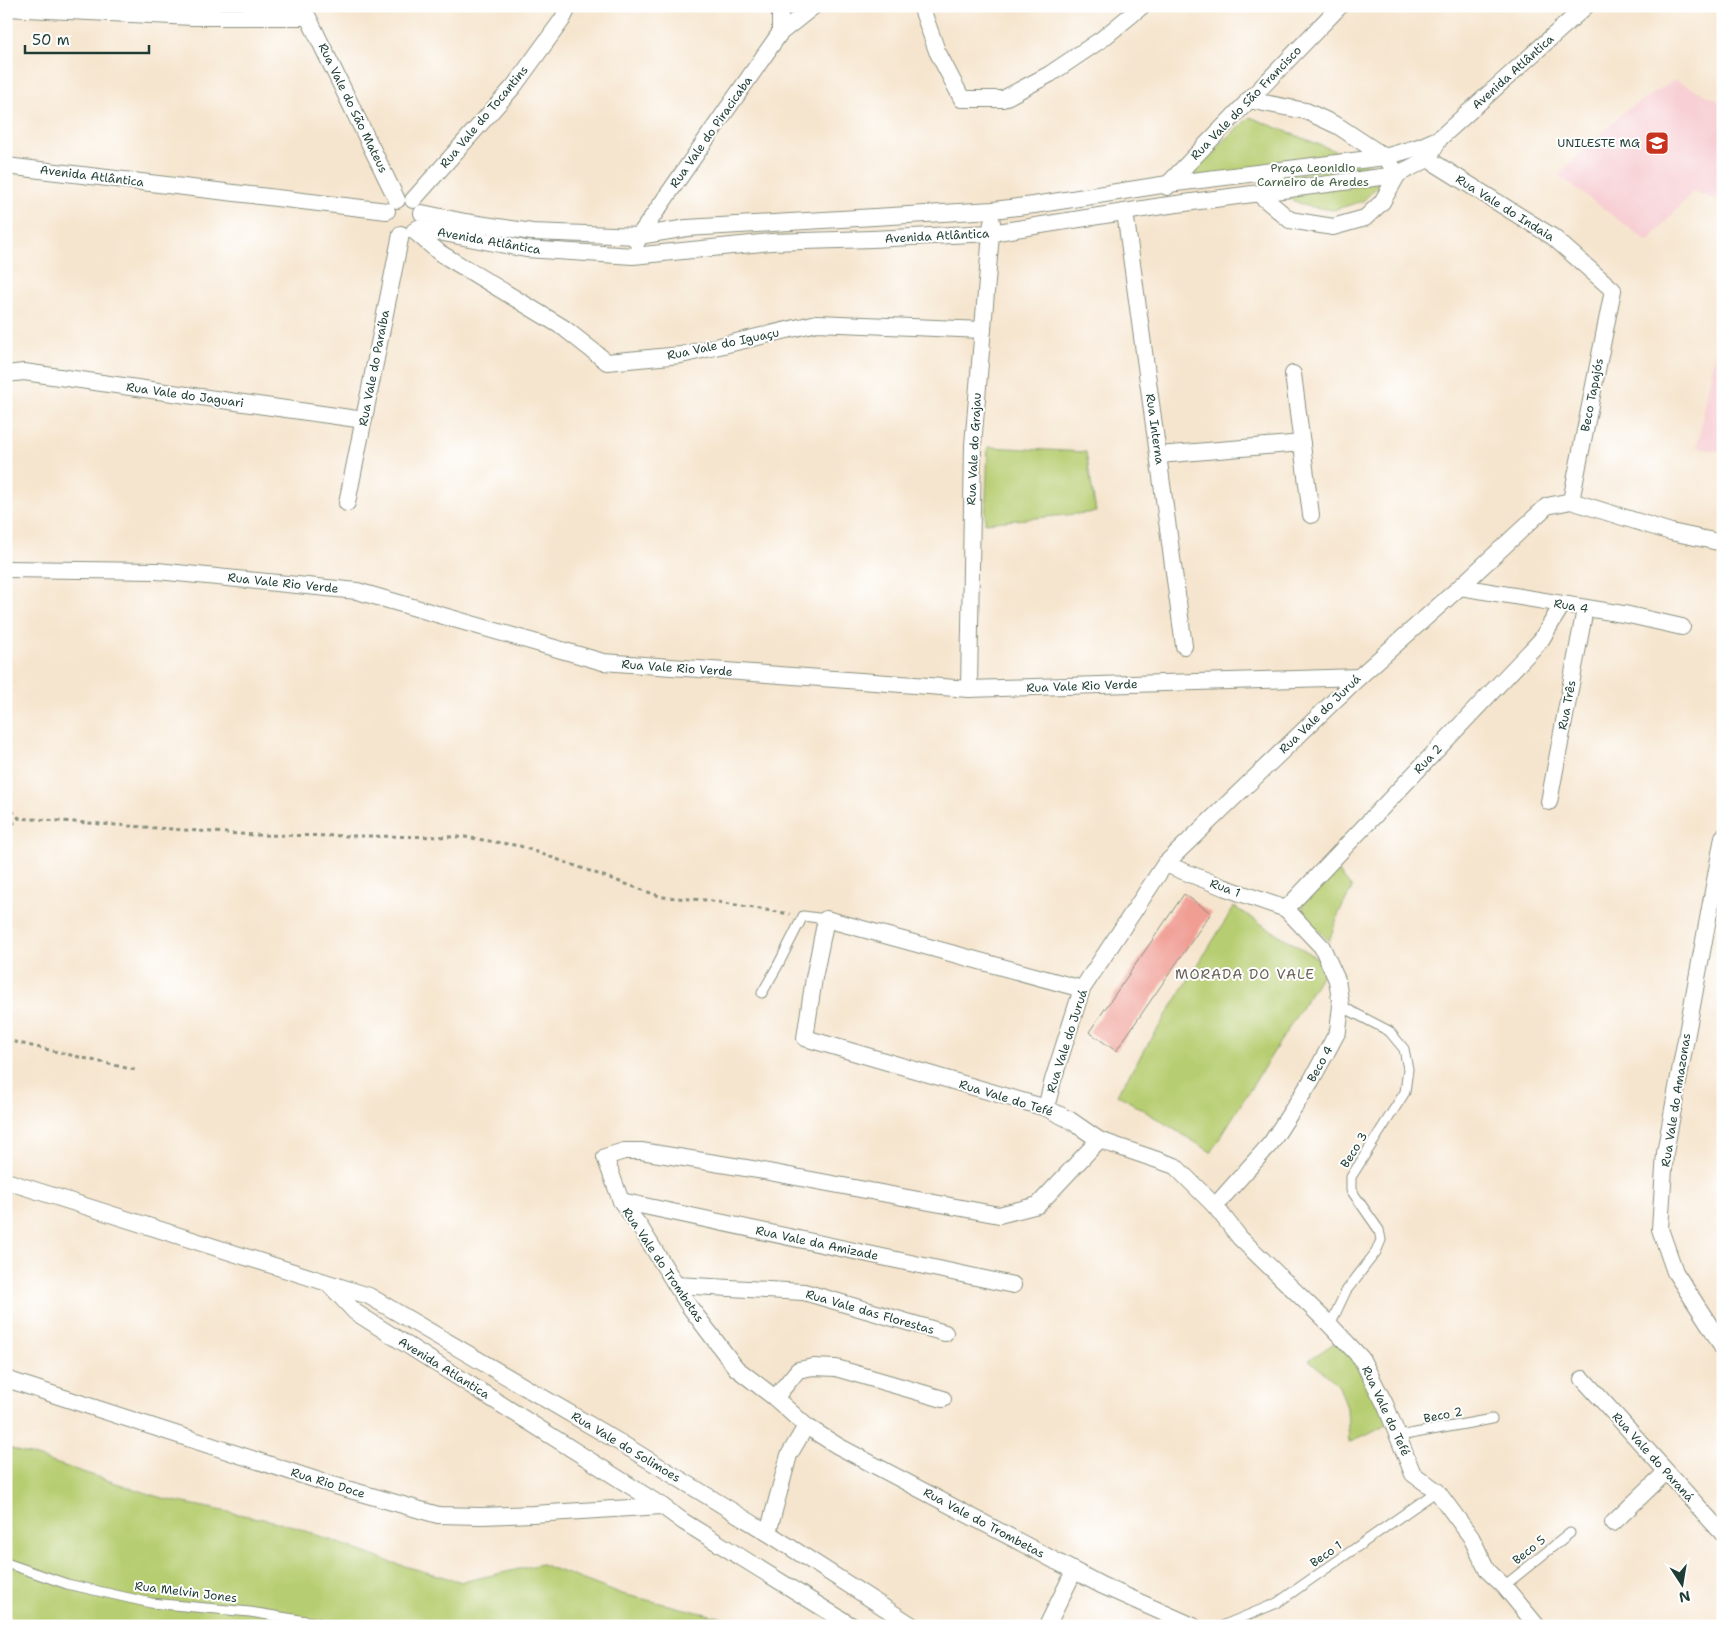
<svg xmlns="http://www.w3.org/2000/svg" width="1729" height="1632" font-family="'Shantell Sans',sans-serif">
<rect width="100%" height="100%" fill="#fff"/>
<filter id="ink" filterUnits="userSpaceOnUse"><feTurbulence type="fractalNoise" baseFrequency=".02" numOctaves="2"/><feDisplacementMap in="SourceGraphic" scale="10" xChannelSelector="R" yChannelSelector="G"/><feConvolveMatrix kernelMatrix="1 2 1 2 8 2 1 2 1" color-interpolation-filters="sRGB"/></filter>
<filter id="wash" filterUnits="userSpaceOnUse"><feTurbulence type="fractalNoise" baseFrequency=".0096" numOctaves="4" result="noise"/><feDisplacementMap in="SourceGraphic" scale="20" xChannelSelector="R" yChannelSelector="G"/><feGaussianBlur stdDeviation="1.12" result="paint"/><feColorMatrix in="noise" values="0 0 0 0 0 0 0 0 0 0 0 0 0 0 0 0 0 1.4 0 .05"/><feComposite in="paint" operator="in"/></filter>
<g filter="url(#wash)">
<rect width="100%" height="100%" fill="#f6e5ce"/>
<g fill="#f7cfd4">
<path d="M1675 80 1723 103V203L1693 191 1648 242 1558 175 1625 111Z"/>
<path d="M1723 309V452L1697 447Z"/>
</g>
<g fill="#b7cd71" stroke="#6b8552">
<path d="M1250 117 1383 170 1380 184 1363 201 1333 210 1306 206 1283 196 1261 171 1180 181Z"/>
<path d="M988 447 1086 452 1096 512 985 523Z"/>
<path d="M1332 864 1352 888 1339 913 1329 941 1303 915V897Z"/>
<path d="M1234 907 1328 965 1211 1152 1117 1094Z"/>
<path d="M1340 1339 1391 1422 1349 1443 1347 1408 1338 1384 1309 1360Z"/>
<path d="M6 1447 165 1499 287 1524 390 1562 462 1582 541 1564 618 1593 723 1618 738 1626H6Z"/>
</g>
<g id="blocks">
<path fill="#f09e94" d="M1184 894 1211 913 1116 1051 1089 1032Z"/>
</g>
</g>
<g filter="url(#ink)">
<use href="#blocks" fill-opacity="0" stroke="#8a9181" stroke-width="1"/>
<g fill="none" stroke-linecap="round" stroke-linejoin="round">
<g stroke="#8a9181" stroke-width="11">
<g id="lane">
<path d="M762 993 777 967 803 916 826 919"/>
<path d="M1330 1325 1346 1291 1376 1252 1381 1240 1379 1230 1351 1190V1177L1405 1092 1408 1069 1404 1049 1389 1031 1341 1006"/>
<path d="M1399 1436 1492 1419"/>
<path d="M6 1563 67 1584 151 1603 250 1612 337 1626"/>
<path d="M1504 1586 1570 1533"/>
<path d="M1222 1626 1277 1603 1437 1491"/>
</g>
</g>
<g stroke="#8a9181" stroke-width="18">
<g id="street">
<path d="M921 6 937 51 962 99H1003L1050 74 1102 39 1142 6"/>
<path d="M6 8 193 17H308L397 200"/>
<path d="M780 33 814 6"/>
<path d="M1248 100 1306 111 1338 126 1385 157 1398 174 1382 202 1365 218 1333 227 1290 220 1259 194"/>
<path d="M1422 151 1428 159 1553 237 1613 290 1571 501"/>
<path d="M6 166 387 211"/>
<path d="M1167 187 1168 184 1340 6"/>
<path d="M413 200 514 86 562 20 569 6"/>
<path d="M1125 212 1184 646"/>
<path d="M422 213 465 222 532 232 639 236 687 228 993 210 1034 205 1168 184 1385 157 1419 147 1440 138"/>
<path d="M418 228 526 249 633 256 771 242 872 239 991 233 1162 206 1389 176 1398 174 1428 159 1440 138 1586 6"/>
<path d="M414 231 440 253 564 328 607 362 681 355 817 323 983 330"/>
<path d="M637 242 639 236 780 33V6"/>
<path d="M6 374 24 372 364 420"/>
<path d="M1293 374 1311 515"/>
<path d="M1159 455 1302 443"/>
<path d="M347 503 401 234"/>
<path d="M6 569 157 571 357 591 603 662 969 689 1359 677"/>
<path d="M1460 587 1629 615 1682 627"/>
<path d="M969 689 973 445 992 222"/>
<path d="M1549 802 1585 609"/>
<path d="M1723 837 1665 1153 1660 1229 1675 1272 1712 1329 1723 1349"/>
<path d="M1165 864 1223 887 1286 909 1322 947 1337 980 1341 1006 1338 1031 1311 1081 1271 1143 1215 1206"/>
<path d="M1286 909 1541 640 1562 605"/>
<path d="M1082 989 826 919 814 978 805 1038 1046 1108 1070 1120 1099 1140 1175 1166 1215 1206 1240 1238 1330 1325 1361 1358 1385 1404 1413 1474 1437 1491 1471 1537 1487 1570 1504 1586 1537 1626"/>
<path d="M1046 1108 1053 1080 1082 989 1165 864 1359 677 1460 587 1547 506 1571 501 1671 532 1723 543"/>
<path d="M1099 1140 1038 1205 999 1215 758 1170 641 1151H624L605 1157 621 1201 640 1227 689 1306 736 1368 775 1398 806 1426 838 1446 1101 1585 1193 1626"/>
<path d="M6 1181 369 1296 624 1445 768 1533 913 1626"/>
<path d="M621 1201 1013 1285"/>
<path d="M329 1284 355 1312 662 1506 684 1522 852 1626"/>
<path d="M676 1285 804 1292 945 1333"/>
<path d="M6 1379 329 1484 438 1515 481 1516 533 1514 662 1506"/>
<path d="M1583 1379 1723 1534"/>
<path d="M775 1398 798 1370 813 1367 836 1368 943 1399"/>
<path d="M1613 1523 1666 1472"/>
<path d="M768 1533 789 1455 806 1426"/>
<path d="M1047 1626 1074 1571"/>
</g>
</g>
<g stroke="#8a9181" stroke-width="3" stroke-dasharray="4 4" stroke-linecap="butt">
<path d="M6 805 19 818 254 835 465 837 520 846 662 897 706 900 790 914"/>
<path d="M6 830 19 818"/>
<path d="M6 1040 135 1070"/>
</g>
<use href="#lane" stroke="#fff" stroke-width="9"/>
<use href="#street" stroke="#fff" stroke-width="16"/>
</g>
</g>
<defs>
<g id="university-square" transform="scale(1.25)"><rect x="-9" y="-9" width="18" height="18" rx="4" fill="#c8321e" stroke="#fff"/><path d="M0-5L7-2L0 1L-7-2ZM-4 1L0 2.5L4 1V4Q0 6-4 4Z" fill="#fff"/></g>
</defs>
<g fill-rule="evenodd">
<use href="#university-square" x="1657" y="143"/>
</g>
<g text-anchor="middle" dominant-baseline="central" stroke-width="4" stroke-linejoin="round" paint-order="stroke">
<g font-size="12" fill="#1f3d34" stroke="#fff">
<text transform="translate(1513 72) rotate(-42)">Avenida Atlântica</text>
<text transform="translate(1246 103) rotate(-46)">Rua Vale do São Francisco</text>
<text transform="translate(353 108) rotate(64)">Rua Vale do São Mateus</text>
<text transform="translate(484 117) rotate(-50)">Rua Vale do Tocantins</text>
<text transform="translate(711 132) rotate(-55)">Rua Vale do Piracicaba</text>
<text transform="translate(92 176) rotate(7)">Avenida Atlântica</text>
<text transform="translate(1505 208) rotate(32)">Rua Vale do Indaia</text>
<text transform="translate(937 236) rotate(-3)">Avenida Atlântica</text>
<text transform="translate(489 241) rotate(10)">Avenida Atlântica</text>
<text transform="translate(723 344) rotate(-12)">Rua Vale do Iguaçu</text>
<text transform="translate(374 368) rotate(-79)">Rua Vale do Paraíba</text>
<text transform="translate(185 395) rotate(8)">Rua Vale do Jaguari</text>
<text transform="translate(1592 395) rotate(-79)">Beco Tapajós</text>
<text transform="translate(1155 429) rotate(82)">Rua Interna</text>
<text transform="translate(974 449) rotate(-87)">Rua Vale do Grajau</text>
<text transform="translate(283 583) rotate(6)">Rua Vale Rio Verde</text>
<text transform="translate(1571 606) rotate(10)">Rua 4</text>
<text transform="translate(677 668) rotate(4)">Rua Vale Rio Verde</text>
<text transform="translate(1082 686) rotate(-2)">Rua Vale Rio Verde</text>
<text transform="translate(1567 705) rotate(-79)">Rua Três</text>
<text transform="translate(1320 714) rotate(-44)">Rua Vale do Juruá</text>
<text transform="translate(1428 759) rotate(-47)">Rua 2</text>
<text transform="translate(1225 888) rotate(20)">Rua 1</text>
<text transform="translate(1067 1041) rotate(-72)">Rua Vale do Juruá</text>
<text transform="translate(1320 1064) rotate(-61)">Beco 4</text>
<text transform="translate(1006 1098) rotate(17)">Rua Vale do Tefé</text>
<text transform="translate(1676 1100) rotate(-81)">Rua Vale do Amazonas</text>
<text transform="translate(1354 1150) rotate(-58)">Beco 3</text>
<text transform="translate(817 1243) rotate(12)">Rua Vale da Amizade</text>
<text transform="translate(663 1265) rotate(56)">Rua Vale do Trombetas</text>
<text transform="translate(870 1312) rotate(16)">Rua Vale das Florestas</text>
<text transform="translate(444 1368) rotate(32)">Avenida Atlantica</text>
<text transform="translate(1386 1411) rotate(65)">Rua Vale do Tefé</text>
<text transform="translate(1443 1415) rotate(-11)">Beco 2</text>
<text transform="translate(626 1447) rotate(31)">Rua Vale do Solimoes</text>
<text transform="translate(1653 1457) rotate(48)">Rua Vale do Paraná</text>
<text transform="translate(328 1483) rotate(17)">Rua Rio Doce</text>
<text transform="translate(984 1523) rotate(28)">Rua Vale do Trombetas</text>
<text transform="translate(1529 1550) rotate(-39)">Beco 5</text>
<text transform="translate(1326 1554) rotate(-35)">Beco 1</text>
<text transform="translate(186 1592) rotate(7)">Rua Melvin Jones</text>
</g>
<g font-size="12" fill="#1f3d34" stroke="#fff" text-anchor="end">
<text x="1640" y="143">UNILESTE MG</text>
</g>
<g font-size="12" fill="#456143" stroke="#fff">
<text x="1313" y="168">Praça Leonidio<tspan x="1313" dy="14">Carneiro de Aredes</tspan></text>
</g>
<g font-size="14" letter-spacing="1" fill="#685f56" stroke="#fff">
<text x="1245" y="974">MORADA DO VALE</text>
</g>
</g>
<rect width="1729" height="1632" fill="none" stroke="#fff" stroke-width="25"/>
<g transform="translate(1682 1584) rotate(168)" stroke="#ffffff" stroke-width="4" paint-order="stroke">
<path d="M0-4L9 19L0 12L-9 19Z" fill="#1f3d34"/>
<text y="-8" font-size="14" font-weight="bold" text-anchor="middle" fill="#1f3d34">N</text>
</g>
<path d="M25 45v8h124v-8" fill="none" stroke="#1f3d34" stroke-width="2.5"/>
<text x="32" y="45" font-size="15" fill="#1f3d34" stroke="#ffffff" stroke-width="4" paint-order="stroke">50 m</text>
</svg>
